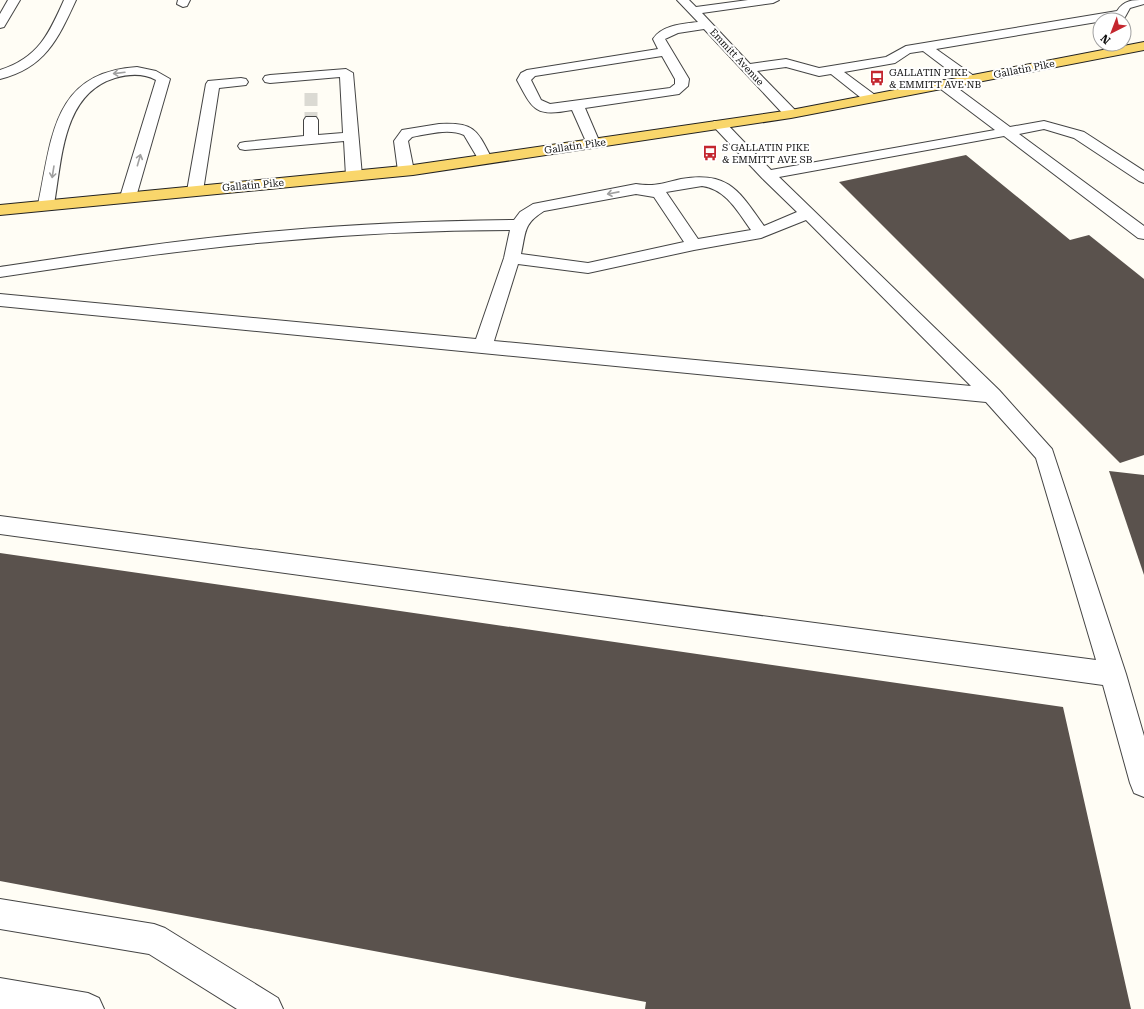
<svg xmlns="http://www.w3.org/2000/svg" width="1144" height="1009" font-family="'Roboto Serif',serif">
<rect width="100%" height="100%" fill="#fffdf5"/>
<g fill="#5a524d">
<path d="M966 155 1070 240 1089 235 1144 279V455L1120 463 839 182Z"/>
<path d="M1109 471 1144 475V575Z"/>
<path d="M0 553 1063 707 1131 1009H645L646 1002 0 881Z"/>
</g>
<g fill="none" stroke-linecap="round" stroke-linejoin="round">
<path stroke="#dbdad3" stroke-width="13" stroke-dasharray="13 6" stroke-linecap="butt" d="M311 93V120"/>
<g stroke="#444" stroke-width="2">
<g id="minor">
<path d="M8 0H20L4 27 0 28V14Z"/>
<path d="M64 0H76C58 39 45 68 0 79V70C38 58 49 34 64 0Z"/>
<path d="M178 0H190L187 6 183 7 177 4Z"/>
<path d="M677 0H689L696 7 748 0H779L773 3 702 13 750 64 786 59 819 68 886 57 906 46 1117 11C1124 0 1132 0 1144 0V4L1130 8 1125 17 1121 18 936 49 974 76 976 79 974 82H964L923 51 910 53 895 63 844 72 875 95 877 98 875 101H865L831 74 819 76 786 67 757 71 796 111 798 114 796 117H786L704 29 678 33 665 39 689 79 688 86 679 94 585 108 600 143 598 146H588L572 110C535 117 533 110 517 80L521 73 527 70 658 49 653 39C662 25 682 24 698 22ZM662 56 675 79V84L670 88 550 104 541 100 531 80 535 76Z"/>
<path d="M137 67 156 71 170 79 136 197 134 200H122L120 197 156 80C143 73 129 74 115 78 62 94 62 160 54 205L52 208H40L38 205C52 139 52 72 137 67Z"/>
<path d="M346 69 353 73 362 176 359 179H349L346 176 344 141 245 150 240 149 238 146 240 143 245 142 304 136V120L306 117H316L318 120V135L343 133 340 77 270 83 265 82 263 79 265 76 270 75Z"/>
<path d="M241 78 246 79 248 82 246 85 219 88 203 191 200 194H190L187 191 206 84 208 81Z"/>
<path d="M943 80 948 81 1010 127 1044 121 1084 132 1144 171V183L1139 181 1074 138 1044 129 1019 134 1144 226V239L1138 238 1004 136 779 177 999 390 1052 449 1126 674 1144 736V797L1134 793 1130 783 1103 685 0 534V516L1096 660 1036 458 986 402 0 306V294L476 339 504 258 510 230C433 230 356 234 280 241 186 249 93 263 0 277V267C93 253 185 239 279 231 357 224 436 221 514 220L520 212 533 204 636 184C655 187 663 183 681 179 729 171 739 191 764 226L797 212 762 178 714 127 712 124 714 121H724L771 170 995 130 938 87 936 84 938 81ZM702 186C726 189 738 212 751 230L698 239 666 192ZM636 194 654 197 684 242 588 263 521 254C526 232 523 224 544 211ZM806 220 971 386 494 341 518 264 588 273 694 250 761 238Z"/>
<path d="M439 124C475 122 477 130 492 159L490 162H480L464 135C449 128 428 134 412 137L408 141 414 171 411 174H401L398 171 394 141 402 130Z"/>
<path d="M0 899 154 924 165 928 278 998 283 1009H237L149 954 0 929Z"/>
<path d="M0 978 88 993 99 998 104 1009H0Z"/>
</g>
</g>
<g stroke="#222" stroke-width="2">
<path id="major" d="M1144 42V50L791 118 413 175 0 215V205L413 165 791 110Z"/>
</g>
<use href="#minor" fill="#fff" fill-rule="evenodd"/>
<use href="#major" fill="#f9d66b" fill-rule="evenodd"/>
</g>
<defs><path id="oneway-shaft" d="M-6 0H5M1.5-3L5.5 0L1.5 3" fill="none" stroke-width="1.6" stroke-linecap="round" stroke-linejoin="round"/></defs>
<g stroke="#a0a0a0">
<use href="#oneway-shaft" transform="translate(119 73) rotate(173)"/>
<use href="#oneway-shaft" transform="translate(139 160) rotate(-74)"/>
<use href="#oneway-shaft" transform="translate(53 172) rotate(99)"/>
<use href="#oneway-shaft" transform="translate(613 193) rotate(169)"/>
</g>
<defs>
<g id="bus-bare" transform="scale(1.2)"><path d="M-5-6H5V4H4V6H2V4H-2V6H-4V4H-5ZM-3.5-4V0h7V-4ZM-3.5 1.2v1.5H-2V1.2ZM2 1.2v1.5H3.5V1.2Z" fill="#c4262e" stroke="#fff" stroke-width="2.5" paint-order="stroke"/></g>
</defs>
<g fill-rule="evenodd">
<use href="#bus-bare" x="877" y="78"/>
<use href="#bus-bare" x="710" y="153"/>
</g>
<g text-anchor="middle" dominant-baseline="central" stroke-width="4" stroke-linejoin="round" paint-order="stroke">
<g font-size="10" fill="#111" stroke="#fff">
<text transform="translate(737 57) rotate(47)">Emmitt Avenue</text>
<text transform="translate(1024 69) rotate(-11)">Gallatin Pike</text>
<text transform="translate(575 146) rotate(-8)">Gallatin Pike</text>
<text transform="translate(253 185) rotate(-5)">Gallatin Pike</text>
</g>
<g font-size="10" fill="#111" stroke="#fff" text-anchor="start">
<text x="889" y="72">GALLATIN PIKE<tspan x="889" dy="12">&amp; EMMITT AVE NB</tspan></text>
<text x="722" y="147">S GALLATIN PIKE<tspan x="722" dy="12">&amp; EMMITT AVE SB</tspan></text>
</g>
</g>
<g transform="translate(1112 32) rotate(222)"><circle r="19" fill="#ffffff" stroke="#a0a0a0"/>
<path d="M0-3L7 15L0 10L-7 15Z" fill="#c4262e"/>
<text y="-6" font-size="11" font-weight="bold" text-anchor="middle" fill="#111111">N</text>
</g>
</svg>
